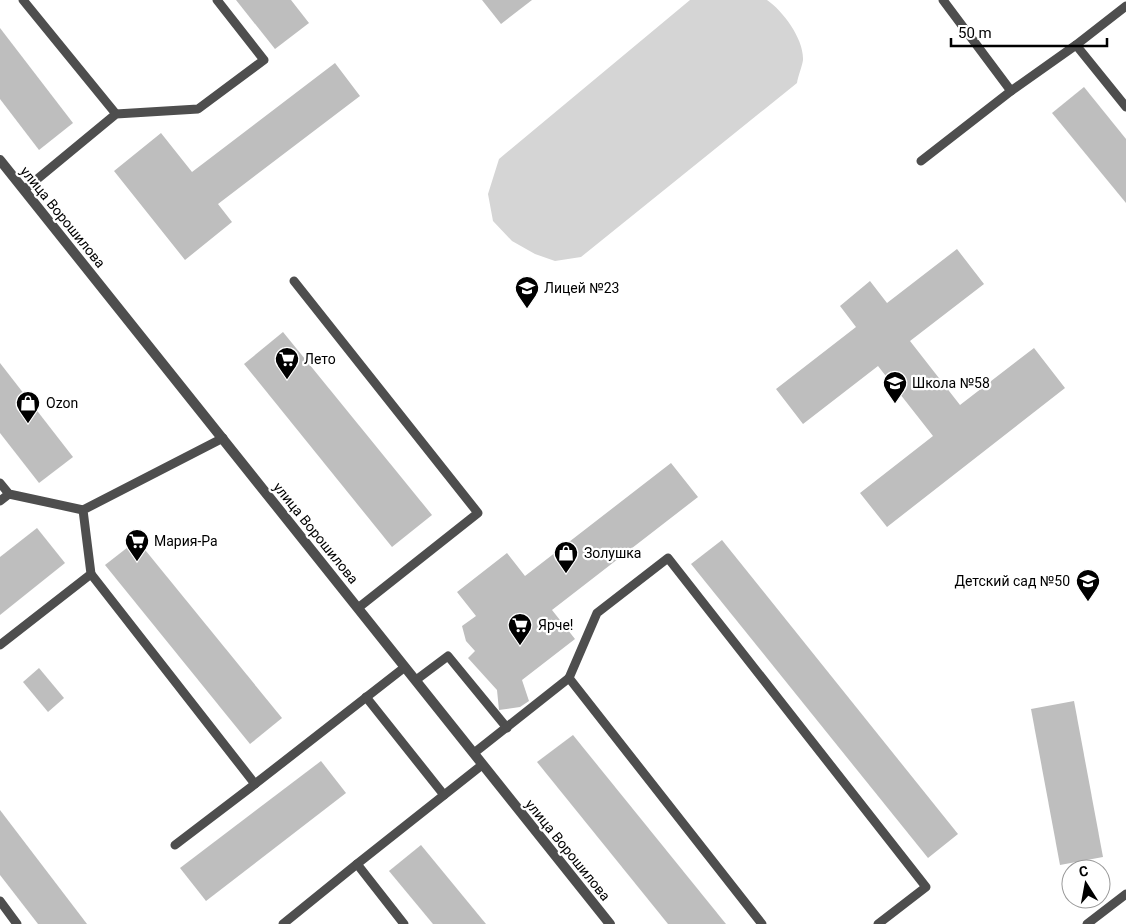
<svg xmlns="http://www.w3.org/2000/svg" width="1126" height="924" font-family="Roboto,sans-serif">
<rect width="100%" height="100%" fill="#fff"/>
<path fill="#d5d5d5" d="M690 0H767C783 11 804 39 803 60 802 67 798 76 797 83L581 257 555 261 535 254 512 241 493 221 488 194 499 159Z"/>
<g fill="#bebebe">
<path d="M236 0H291L309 23 275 49Z"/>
<path d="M482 0H532L501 24Z"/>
<path d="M0 28 73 123 39 150 0 99Z"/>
<path d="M335 63 360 96 218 204 232 222 185 260 114 171 161 133 192 172Z"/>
<path d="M1084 87 1126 139V203L1052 113Z"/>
<path d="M957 249 984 284 910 341 960 405 1034 348 1065 388 887 527 860 493 933 436 878 366 803 424 776 389 856 327 840 306 870 281 887 303Z"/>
<path d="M283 332 432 515 392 547 244 364Z"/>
<path d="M0 363 73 457 39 483 0 433Z"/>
<path d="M671 463 698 497 552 610 575 639 522 680 529 701 520 707 499 710 497 690 468 658 475 651 466 641 462 626 476 616 457 592 507 553 525 576Z"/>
<path d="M37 528 65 563 0 615V557Z"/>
<path d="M137 540 282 718 250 744 105 565Z"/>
<path d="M722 540 958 834 928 858 691 564Z"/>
<path d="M39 668 64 698 48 712 23 682Z"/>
<path d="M1074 701 1103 857 1060 865 1031 709Z"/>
<path d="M573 735 726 924H668L537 762Z"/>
<path d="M321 761 346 793 206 901 180 868Z"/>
<path d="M0 810 87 924H38L0 875Z"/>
<path d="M421 845 486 924H433L389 871Z"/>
</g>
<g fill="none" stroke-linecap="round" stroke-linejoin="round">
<g stroke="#4e4e4e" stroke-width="9">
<path d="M23 0 116 114"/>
<path d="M943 0 1011 91"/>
<path d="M1126 6 1076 45 1126 107"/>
<path d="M921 161 1011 91 1076 45"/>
<path d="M24 190 116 114 198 109 264 60 217 0"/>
<path d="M294 281 478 513 358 608"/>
<path d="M0 483 9 494 83 510"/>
<path d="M0 501 9 494"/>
<path d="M91 574 255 784 175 845"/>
<path d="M0 645 91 574 83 510 223 438"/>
<path d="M569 678 597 613 668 558 926 887 878 924"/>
<path d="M416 680 448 656 507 728"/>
<path d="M366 697 444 795"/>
<path d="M474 753 569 678 762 924"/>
<path d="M255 784 405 667"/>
<path d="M0 901 17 924"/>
<path d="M283 924 357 864"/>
<path d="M404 924 357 864 482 765"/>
<path d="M1087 924 1126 894"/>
</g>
<path stroke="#4e4e4e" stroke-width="10" d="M0 160 610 924"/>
</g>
<defs>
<g id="school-pin" transform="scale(1.25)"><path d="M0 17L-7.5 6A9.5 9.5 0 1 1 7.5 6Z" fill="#000" stroke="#fff"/><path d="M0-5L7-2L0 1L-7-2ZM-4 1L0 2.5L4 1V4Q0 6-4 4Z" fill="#fff"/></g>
<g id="supermarket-pin" transform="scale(1.25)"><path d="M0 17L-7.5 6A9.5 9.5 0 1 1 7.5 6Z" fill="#000" stroke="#fff"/><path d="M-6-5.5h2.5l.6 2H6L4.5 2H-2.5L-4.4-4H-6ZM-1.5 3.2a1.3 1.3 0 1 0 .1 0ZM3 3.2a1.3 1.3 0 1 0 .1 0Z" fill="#fff"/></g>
<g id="shop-pin" transform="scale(1.25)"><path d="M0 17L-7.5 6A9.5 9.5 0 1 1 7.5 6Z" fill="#000" stroke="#fff"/><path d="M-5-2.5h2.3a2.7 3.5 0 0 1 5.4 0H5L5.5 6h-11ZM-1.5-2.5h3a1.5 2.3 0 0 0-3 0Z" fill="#fff"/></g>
</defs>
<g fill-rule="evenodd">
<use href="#school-pin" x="527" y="288"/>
<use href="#supermarket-pin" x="287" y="359"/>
<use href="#school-pin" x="895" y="383"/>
<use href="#shop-pin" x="28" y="403"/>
<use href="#supermarket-pin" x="137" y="541"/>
<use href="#shop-pin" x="566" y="553"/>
<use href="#school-pin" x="1088" y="581"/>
<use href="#supermarket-pin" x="520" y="625"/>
</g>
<g text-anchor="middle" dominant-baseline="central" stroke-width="4.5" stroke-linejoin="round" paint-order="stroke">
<g font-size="14" fill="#000" stroke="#fff">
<text transform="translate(63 217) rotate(51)">улица Ворошилова</text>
<text transform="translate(316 533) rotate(51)">улица Ворошилова</text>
<text transform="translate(568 850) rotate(51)">улица Ворошилова</text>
</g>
<g font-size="14" fill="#000" stroke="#fff" text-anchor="start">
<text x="544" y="288">Лицей №23</text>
<text x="304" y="359">Лето</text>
<text x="912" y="383">Школа №58</text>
<text x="46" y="403">Ozon</text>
<text x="154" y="541">Мария-Ра</text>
<text x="584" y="553">Золушка</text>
<text x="1070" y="581" text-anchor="end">Детский сад №50</text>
<text x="538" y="625">Ярче!</text>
</g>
</g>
<g transform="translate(1086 884) rotate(349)"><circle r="24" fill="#ffffff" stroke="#999999"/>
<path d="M0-4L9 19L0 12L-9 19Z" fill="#000000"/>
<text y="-8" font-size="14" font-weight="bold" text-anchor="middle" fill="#000000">С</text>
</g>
<path d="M951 38v8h156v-8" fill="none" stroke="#000000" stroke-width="2.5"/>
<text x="958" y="38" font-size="15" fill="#000000" stroke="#ffffff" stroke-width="4" paint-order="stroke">50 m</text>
</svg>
